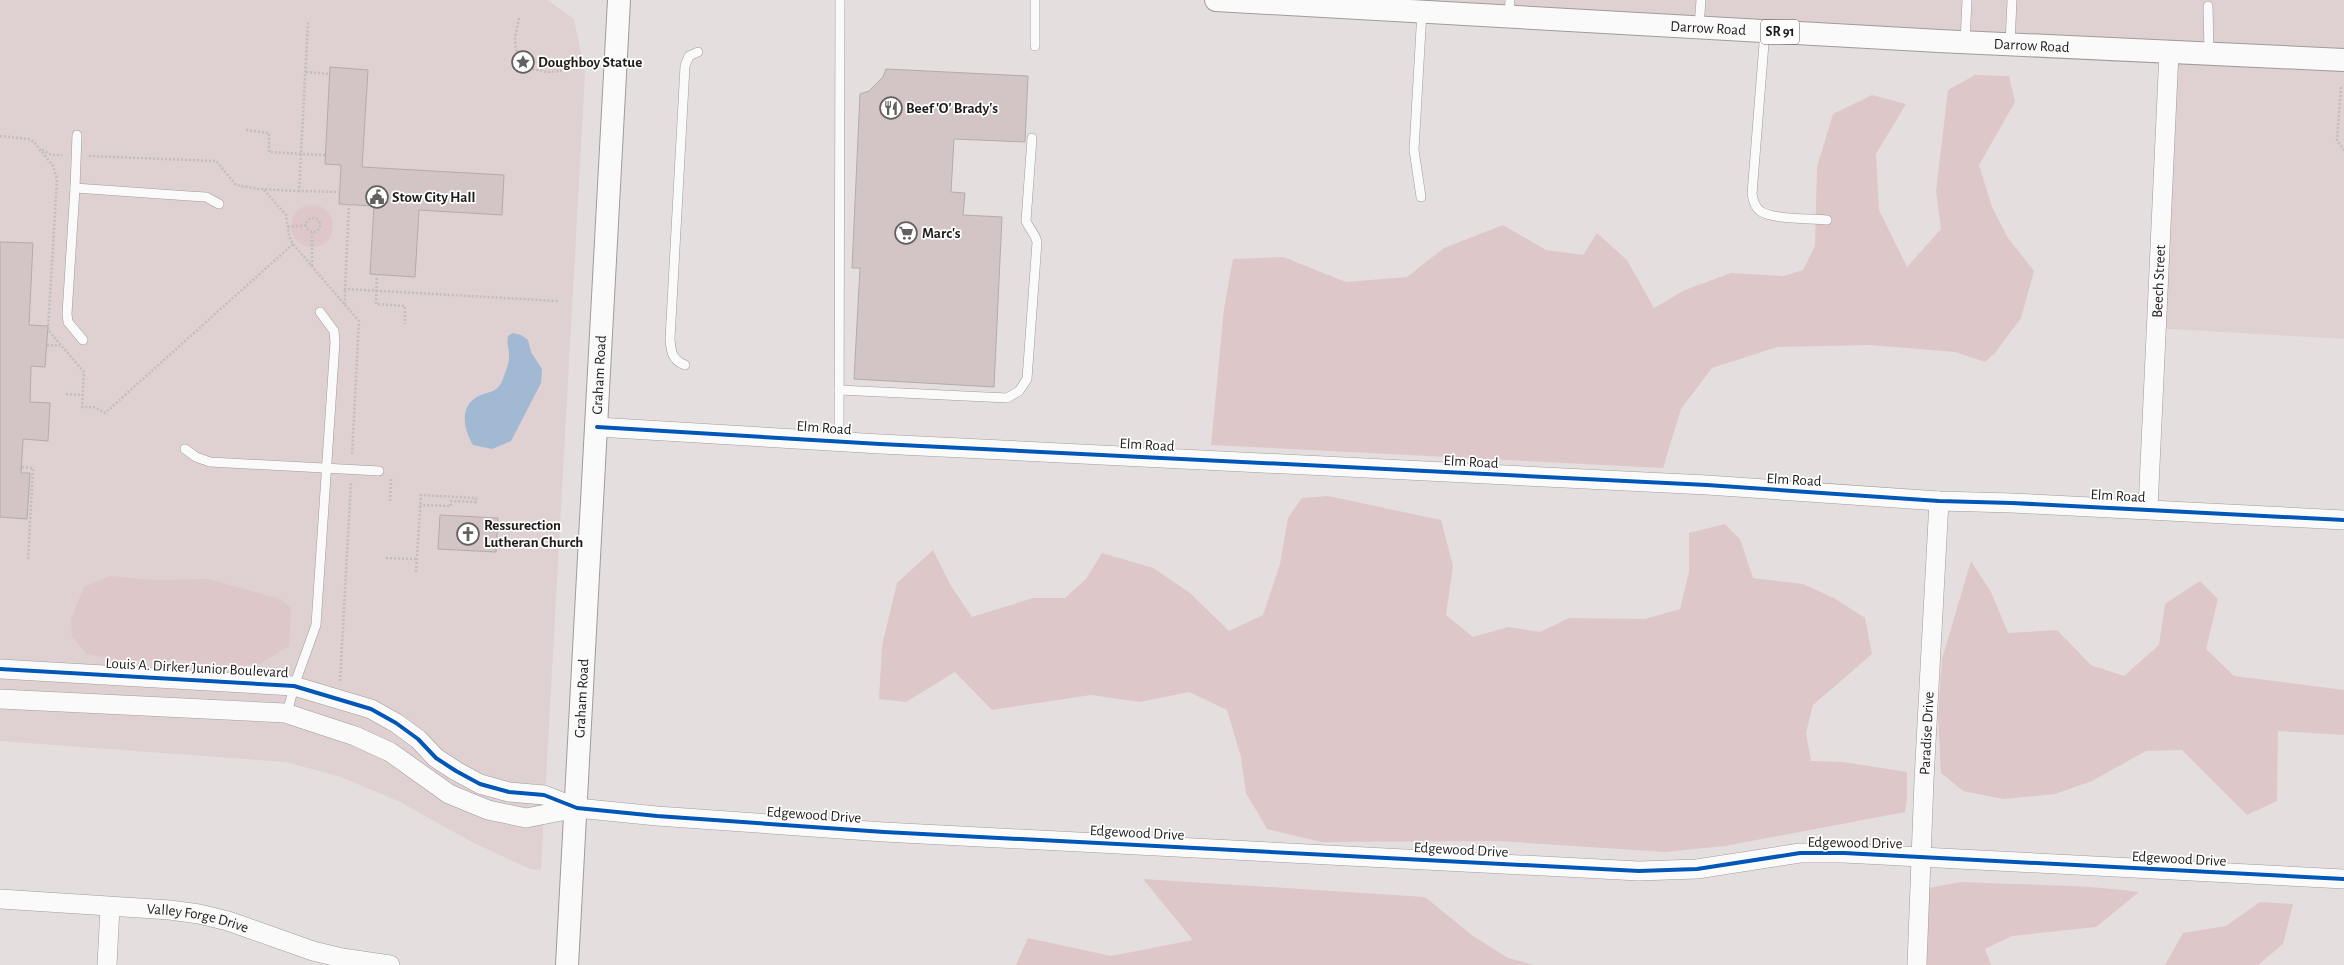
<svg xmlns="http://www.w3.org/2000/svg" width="2344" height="965" font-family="'Alegreya Sans',sans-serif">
<rect width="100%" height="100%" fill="#e5dede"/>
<g fill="#dfd0d1">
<path d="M0 0H547L574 19 585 73 541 870 530 869 472 842 398 801 341 777 286 762 0 741Z"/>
<path d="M1317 0H2344V339L2156 328 2169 52Z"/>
</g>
<g fill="#dec7c9">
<path d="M1975 75 2009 76 2015 102 1979 165 1992 207 2008 238 2034 271 2021 318 1995 353 1985 362 1955 352 1870 345 1777 347 1712 368 1681 409 1663 468 1211 445 1224 309 1233 259 1283 257 1346 282 1407 277 1444 248 1503 225 1546 250 1583 255 1597 233 1627 260 1654 308 1685 290 1731 273 1784 276 1803 270 1815 246 1817 167 1833 114 1872 95 1906 104 1876 154 1879 210 1907 267 1941 229 1936 191 1948 90Z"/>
<circle cx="312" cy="226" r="21"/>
<path d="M1328 496 1441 520 1453 566 1446 615 1473 637 1508 627 1540 632 1569 618 1645 619 1680 609 1689 572V533L1725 524 1740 539 1753 578 1803 584 1834 598 1865 618 1872 654 1813 705 1806 733 1811 761 1843 762 1907 772V798L1905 812 1725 846 1665 852 1499 841 1321 842 1267 829 1246 793 1241 757 1227 710 1189 692 1140 702 1091 695 992 710 955 672 906 702 879 699 882 646 897 583 933 550 951 586 972 617 1033 598H1065L1086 579 1102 553 1153 568 1190 593 1229 631 1263 615 1280 564 1288 518 1302 498Z"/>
<path d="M1971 561 1991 592 2008 633 2057 630 2091 665 2124 676 2159 645 2165 604 2200 581 2218 599 2206 649 2234 676 2344 690V735L2278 731 2277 801 2247 815 2182 750 2146 751 2092 781 2055 794 2003 799 1963 791 1941 773 1938 717 1942 659Z"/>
<path d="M111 576 153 580 208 579 280 599 291 608 289 646 260 664 222 667 183 660H120L87 654 72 637 71 619 84 587Z"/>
<path d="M1143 879 1425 897 1473 936 1508 958 1534 965H1016L1028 938 1111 956 1193 940Z"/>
<path d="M1961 882C2020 885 2080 884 2139 892L2096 927 2012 936 1985 949 1991 965H1926L1929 888Z"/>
<path d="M2260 902 2293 904 2283 944 2258 965H2165L2183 933 2226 926Z"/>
</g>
<path fill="#a2b9d3" d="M513 333 521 335 528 340 531 352 542 369 541 383 511 441 492 449 473 445C465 432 459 410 474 399 486 390 496 396 503 379 505 373 509 364 509 358 510 350 506 345 508 336Z"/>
<g fill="#d3c5c6" stroke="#b1acac">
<path d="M330 67 368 70 362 167 504 175 502 215 419 210 415 277 370 274 374 206 339 204 341 165 325 164Z"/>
<path d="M886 69 1028 76 1025 142 954 139 951 192 965 193 963 215 1002 217 994 387 854 379 860 268H852L860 94 869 91 883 77Z"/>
<path d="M0 242 33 243 29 325 48 326 45 367 31 366 30 402 50 403 48 441 23 439 21 473H30L27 519 0 517Z"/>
<path d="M440 515 498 518 496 552 438 549Z"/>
</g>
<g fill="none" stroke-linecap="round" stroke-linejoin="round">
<g stroke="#a09b9b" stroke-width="10">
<g id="lane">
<path d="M2208 6 2209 54"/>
<path d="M1509 16 1510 0"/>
<path d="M1699 27 1701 0"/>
<path d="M1765 31 1752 194C1753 200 1755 207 1760 211 1773 220 1811 218 1827 220"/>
<path d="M1965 42 1967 0"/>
<path d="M2010 44 2012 0"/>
<path d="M1035 46V0"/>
<path d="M77 135 75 188 189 196 206 197 219 204"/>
<path d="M75 188 67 314 68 322 83 340"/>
<path d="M1421 197 1414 150 1422 11"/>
<path d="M685 365C672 360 671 352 670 339L685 66 689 56 698 52"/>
<path d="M839 390 1007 398 1019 391 1027 379 1037 242C1035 233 1029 229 1026 221L1032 138"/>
<path d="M839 441 840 0"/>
<path d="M185 449 196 457 210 462 379 471"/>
<path d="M287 714 294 686 316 625 335 342 334 331 320 312"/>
</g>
</g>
<g stroke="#a09b9b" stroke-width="20">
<g id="street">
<path d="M597 427 880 444 1707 485 1939 501 2012 503 2344 520"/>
<path id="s1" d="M2148 509 2169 52"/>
<path d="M0 669 294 686 371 709 396 723 418 739 436 758 456 771 480 784 509 792 544 795 577 808 657 816 884 832 1639 871 1697 869 1800 853H1844L2344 879"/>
<path d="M0 699 285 713 355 736 390 752 449 794 488 810 526 818 577 808"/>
<path id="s2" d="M0 899 170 910 199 914 228 921 313 951 342 958 390 965"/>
<path d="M107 965 110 908"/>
<path id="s3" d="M1917 965 1924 780 1939 501"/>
</g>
</g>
<g stroke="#a09b9b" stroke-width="24">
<g id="secondary">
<path id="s4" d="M567 965 619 0"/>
</g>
</g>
<g stroke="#a09b9b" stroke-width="24">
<g id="primary">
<path id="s5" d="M1216 0 1939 41 2344 60"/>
</g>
</g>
<g stroke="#c0bebe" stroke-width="2.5" stroke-dasharray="2 2" stroke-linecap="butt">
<path d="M519 18 515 38 516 50 530 57 533 69 547 72 562 71"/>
<path d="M306 72 330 74"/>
<path d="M2341 87 2337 141 2344 150"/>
<path d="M246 130 269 133V152L301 154 308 22"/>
<path d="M0 136 29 139 34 142 53 166 57 179 48 330 84 372 82 407H94L105 413 293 244"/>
<path d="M42 150 52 155H62"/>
<path d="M325 155 301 154 299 191 340 192"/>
<path d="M89 156 216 161 236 185 259 189 299 191"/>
<path d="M264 190 286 215 289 236 293 244 345 305V289"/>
<path d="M349 204 345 289 558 301"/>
<circle cx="313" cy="225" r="7"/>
<path d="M288 227 306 225"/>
<path d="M312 266V232"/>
<path d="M377 274 376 304 405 306V324"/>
<path d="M345 305 359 321 352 455"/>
<path d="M47 345 60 346"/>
<path d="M66 394 82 395"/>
<path d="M22 467 33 468 28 559"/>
<path d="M390 501 391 478"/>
<path d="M386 558 417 559"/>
<path d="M416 572 421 495 476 498V502L451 501V506L420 505"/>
<path d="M340 681 351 482"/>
</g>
<use href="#lane" stroke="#fbfafa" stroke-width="9"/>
<use href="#street" stroke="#fbfafa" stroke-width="19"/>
<use href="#secondary" stroke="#fbfafa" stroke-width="22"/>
<use href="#primary" stroke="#fbfafa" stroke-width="22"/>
<g stroke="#fff" stroke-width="6">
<g id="cycleway">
<path d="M597 427 880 444 1707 485 1939 501 2012 503 2344 520"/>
<path d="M0 669 294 686 371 709 396 723 418 739 436 758 456 771 480 784 509 792 544 795 577 808 657 816 884 832 1639 871 1697 869 1800 853H1844L2344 879"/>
</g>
</g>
<use href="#cycleway" stroke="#0057b8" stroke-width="4"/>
</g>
<defs>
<g id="sight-ring" transform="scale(1.15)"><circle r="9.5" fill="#fff" stroke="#656060" stroke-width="1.5"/><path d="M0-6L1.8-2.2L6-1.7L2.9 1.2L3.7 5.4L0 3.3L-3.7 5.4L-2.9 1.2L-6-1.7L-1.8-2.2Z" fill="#656060"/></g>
<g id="restaurant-ring" transform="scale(1.15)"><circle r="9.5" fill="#fff" stroke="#656060" stroke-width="1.5"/><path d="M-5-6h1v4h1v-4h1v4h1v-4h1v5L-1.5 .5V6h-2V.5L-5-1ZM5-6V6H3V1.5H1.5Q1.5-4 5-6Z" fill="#656060"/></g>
<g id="civic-ring" transform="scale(1.15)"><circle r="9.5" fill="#fff" stroke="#656060" stroke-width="1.5"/><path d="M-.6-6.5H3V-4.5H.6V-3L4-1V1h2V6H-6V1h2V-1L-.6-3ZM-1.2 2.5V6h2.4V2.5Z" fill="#656060"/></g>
<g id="supermarket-ring" transform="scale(1.15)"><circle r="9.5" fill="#fff" stroke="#656060" stroke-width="1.5"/><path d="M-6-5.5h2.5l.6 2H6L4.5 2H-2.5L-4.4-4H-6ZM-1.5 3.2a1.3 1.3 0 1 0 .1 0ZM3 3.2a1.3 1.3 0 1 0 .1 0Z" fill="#656060"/></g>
<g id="church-ring" transform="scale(1.15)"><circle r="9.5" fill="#fff" stroke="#656060" stroke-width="1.5"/><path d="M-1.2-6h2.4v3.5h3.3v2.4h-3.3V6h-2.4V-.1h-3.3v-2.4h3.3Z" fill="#656060"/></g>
</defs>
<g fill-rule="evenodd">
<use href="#sight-ring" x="523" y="62"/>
<use href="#restaurant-ring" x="891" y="108"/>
<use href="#civic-ring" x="377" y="197"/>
<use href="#supermarket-ring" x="906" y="233"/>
<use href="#church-ring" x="468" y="534"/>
</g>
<g text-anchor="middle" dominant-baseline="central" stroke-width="3.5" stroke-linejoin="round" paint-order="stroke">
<rect fill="#fff" stroke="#636060" stroke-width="1" x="1761" y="20" width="38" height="24" rx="3"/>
<g font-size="14" font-weight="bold" fill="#201c1c">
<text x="1780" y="32">SR 91</text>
</g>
<g font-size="15" fill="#201c1c" stroke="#fff">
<text stroke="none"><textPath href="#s5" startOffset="493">Darrow Road</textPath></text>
<text stroke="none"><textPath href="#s5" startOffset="817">Darrow Road</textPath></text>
<text stroke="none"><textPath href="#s1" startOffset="228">Beech Street</textPath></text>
<text stroke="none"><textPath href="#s4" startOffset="591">Graham Road</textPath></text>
<text transform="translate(824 428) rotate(4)">Elm Road</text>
<text transform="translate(1147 445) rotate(3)">Elm Road</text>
<text transform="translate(1471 462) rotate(3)">Elm Road</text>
<text transform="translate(1794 480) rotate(3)">Elm Road</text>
<text transform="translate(2118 496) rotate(3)">Elm Road</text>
<text transform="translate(197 668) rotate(3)">Louis A. Dirker Junior Boulevard</text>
<text stroke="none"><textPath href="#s4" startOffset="267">Graham Road</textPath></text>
<text stroke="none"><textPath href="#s3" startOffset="232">Paradise Drive</textPath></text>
<text transform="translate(814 815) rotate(4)">Edgewood Drive</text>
<text transform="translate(1137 833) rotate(3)">Edgewood Drive</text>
<text transform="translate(1855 843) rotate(1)">Edgewood Drive</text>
<text transform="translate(1461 850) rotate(3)">Edgewood Drive</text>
<text transform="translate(2179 859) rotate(3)">Edgewood Drive</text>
<text stroke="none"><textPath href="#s2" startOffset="199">Valley Forge Drive</textPath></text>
</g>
<g font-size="15" font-weight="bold" fill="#201c1c" stroke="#fff" text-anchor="start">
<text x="538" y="62">Doughboy Statue</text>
<text x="906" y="108">Beef 'O' Brady's</text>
<text x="392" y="197">Stow City Hall</text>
<text x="922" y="233">Marc's</text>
<text x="484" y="525">Ressurection<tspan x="484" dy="17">Lutheran Church</tspan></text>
</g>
</g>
</svg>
